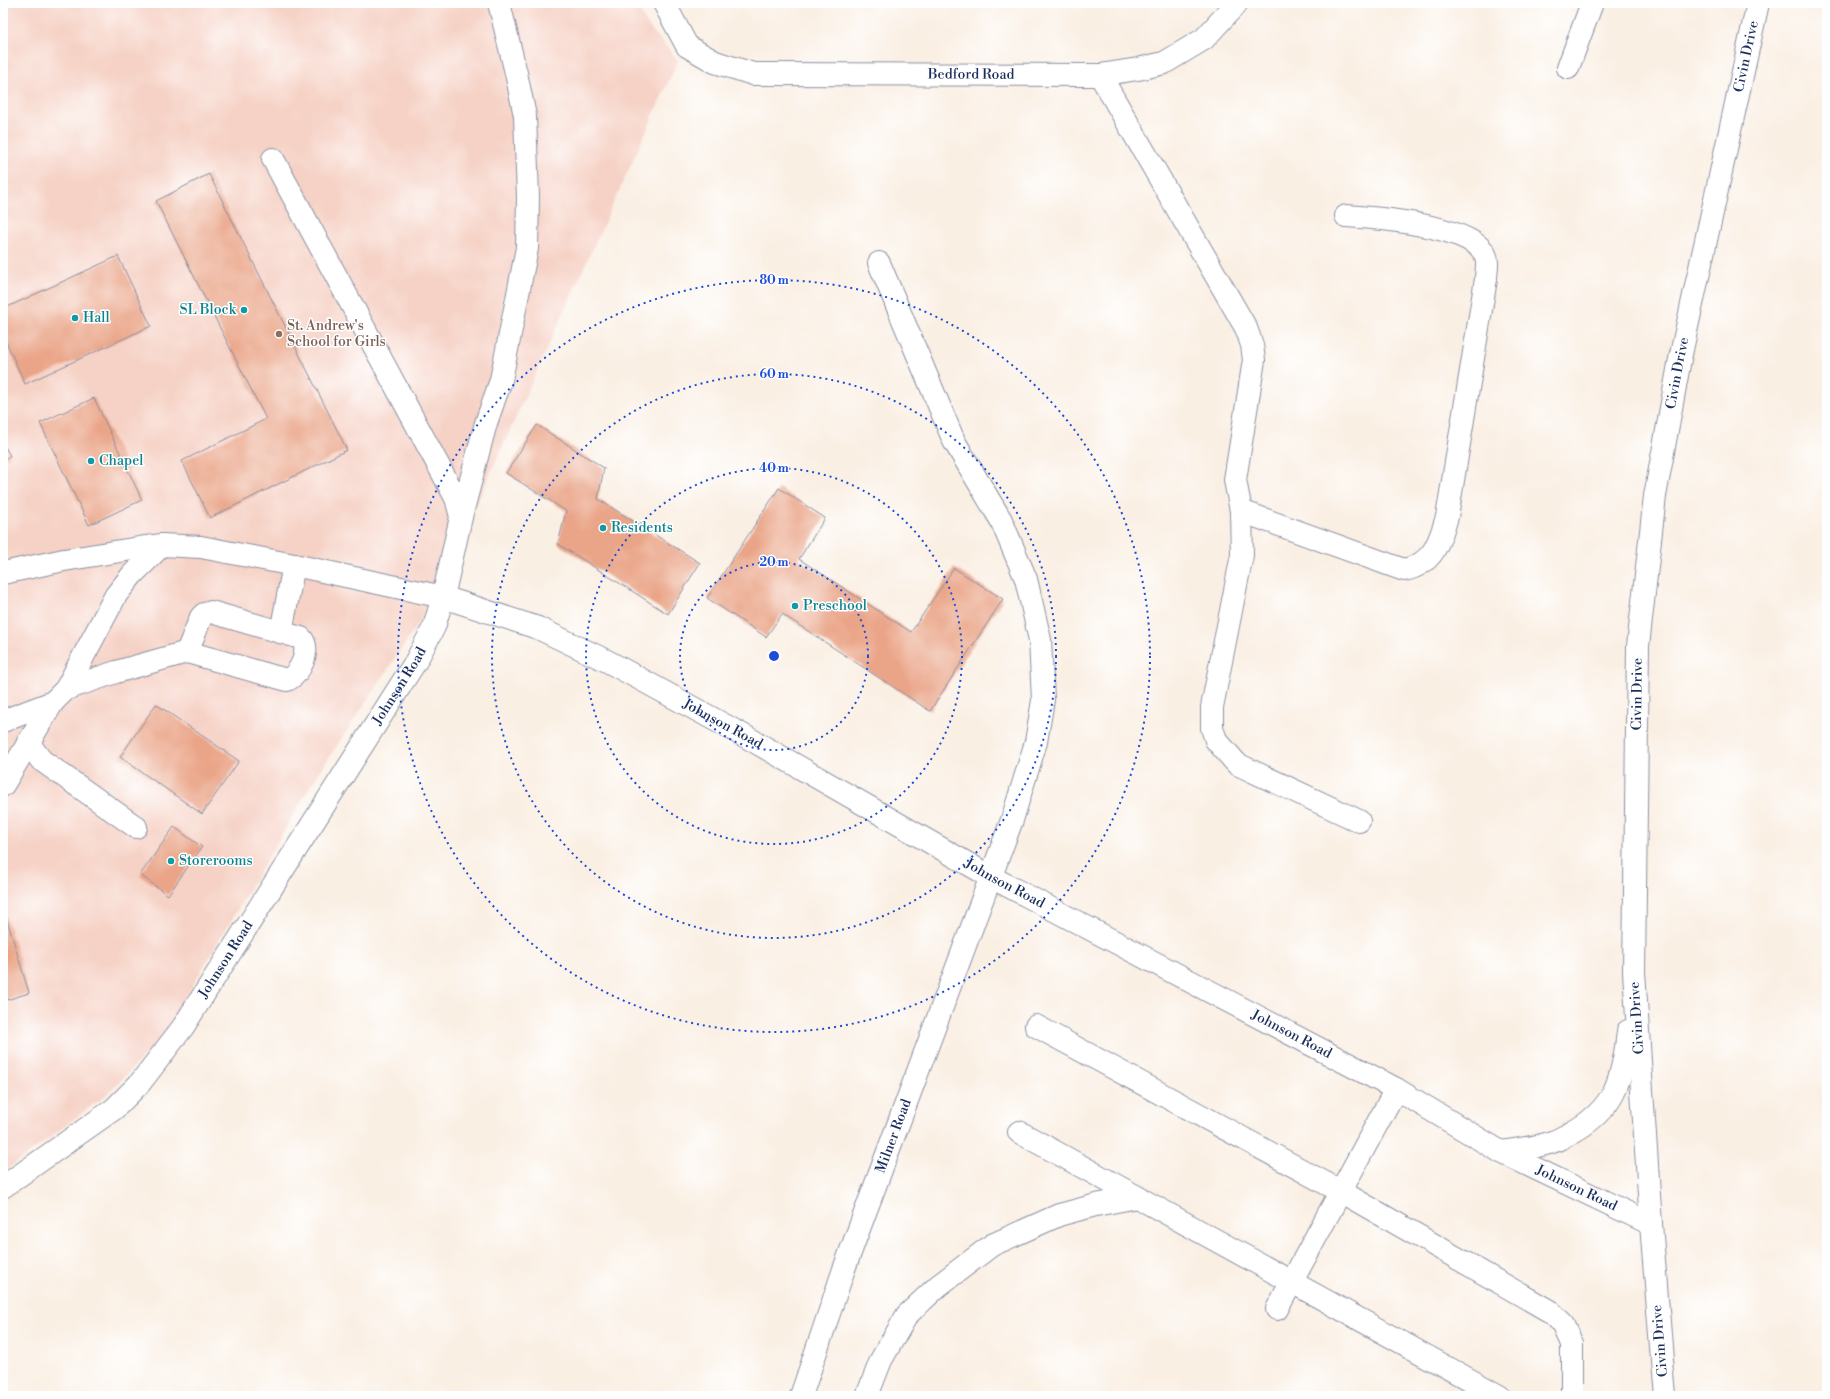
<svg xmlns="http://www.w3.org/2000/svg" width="1830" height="1399" font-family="'Libre Bodoni',serif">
<rect width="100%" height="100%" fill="#fff"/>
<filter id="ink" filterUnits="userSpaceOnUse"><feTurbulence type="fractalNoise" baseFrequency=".025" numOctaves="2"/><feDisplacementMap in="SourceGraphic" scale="8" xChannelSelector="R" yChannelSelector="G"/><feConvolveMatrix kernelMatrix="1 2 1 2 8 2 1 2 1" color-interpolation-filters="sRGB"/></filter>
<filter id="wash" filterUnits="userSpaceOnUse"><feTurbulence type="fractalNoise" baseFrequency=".012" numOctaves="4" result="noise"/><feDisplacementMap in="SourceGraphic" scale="16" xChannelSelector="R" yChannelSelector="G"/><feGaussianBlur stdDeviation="0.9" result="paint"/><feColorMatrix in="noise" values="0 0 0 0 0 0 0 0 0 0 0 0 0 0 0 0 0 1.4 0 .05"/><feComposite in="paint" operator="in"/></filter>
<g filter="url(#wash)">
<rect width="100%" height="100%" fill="#faefe3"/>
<path fill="#f6d1c5" d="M3 3H635L647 24 678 61 430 606 312 783 163 1036 111 1091 3 1173Z"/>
<g id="blocks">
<g fill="#eaa487">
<path d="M209 174 347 450 210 518 182 461 266 419 156 201Z"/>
<path d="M118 256 151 326 25 384 3 335V309Z"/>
<path d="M94 398 142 500 89 525 40 423Z"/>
<path d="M537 425 604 468 598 499 700 563 668 614 558 544 566 511 506 473Z"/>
<path d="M3 443 10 456 3 460Z"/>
<path d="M779 488 825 518 799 559 911 632 954 568 1003 599 930 711 782 614 766 637 707 598Z"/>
<path d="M156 704 239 761 202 814 120 757Z"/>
<path d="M174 827 202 847 168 895 140 875Z"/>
<path d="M5 913 29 993 3 1001V914Z"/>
</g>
</g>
</g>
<g filter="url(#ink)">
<use href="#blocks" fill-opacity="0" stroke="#8a8fa0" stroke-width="1"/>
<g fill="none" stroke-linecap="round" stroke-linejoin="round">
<g stroke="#8a8fa0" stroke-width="24">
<g id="minor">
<path id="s1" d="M664 3 687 46 715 62 753 74 1100 75 1138 69 1164 63 1204 39 1237 3"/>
<path d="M1568 68 1592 3"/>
<path d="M1100 75 1246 328 1252 345 1254 360 1235 480 1241 511 1242 555 1212 707V728L1216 740 1237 764 1359 821"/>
<path d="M1241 511 1404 570C1433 564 1439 543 1447 517L1486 279C1486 271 1489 261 1485 254 1470 225 1377 218 1346 216"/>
<path d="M461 517 486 423 501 380 527 248 528 197 525 116 516 73 499 3"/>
<path d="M3 573 64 560 139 548 162 545 201 547 294 565 443 597 461 517 456 498 273 159"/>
<path d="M281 632 294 565"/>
<path d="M66 689 116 672 187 652 287 680C300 675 312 649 301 638L211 612 204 614 201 617 187 652"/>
<path d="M3 721 53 702 66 689 116 595 132 575 162 545"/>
<path d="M28 742 41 760 136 827"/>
<path d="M3 785 53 702"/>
<path d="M1036 1026 1340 1191 1551 1312 1563 1324 1572 1344V1396"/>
<path d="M1019 1132 1499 1396"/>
<path id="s2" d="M3 1187 114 1109 140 1083 183 1027 416 661 434 627 443 597 538 628 609 662 750 739 991 877 1396 1089 1501 1152 1651 1224"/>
<path d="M1277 1309 1396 1089"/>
<path id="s3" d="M801 1396 844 1269 1012 820 1036 742 1043 700 1040 640 1026 579 1001 520 954 441 879 263"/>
<path d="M867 1396 881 1360 907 1315 938 1286 992 1245 1059 1215 1096 1205 1137 1197"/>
</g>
</g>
<g stroke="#8a8fa0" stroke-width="24">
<g id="major">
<path d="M1501 1152C1517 1149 1536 1148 1552 1142 1558 1140 1563 1137 1569 1134 1615 1110 1623 1079 1628 1031"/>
<path id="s4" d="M1665 1396 1651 1224 1634 972 1638 646 1655 496 1680 359 1758 3"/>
</g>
</g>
<use href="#minor" stroke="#fff" stroke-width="22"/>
<use href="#major" stroke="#fff" stroke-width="22"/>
</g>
</g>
<g fill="none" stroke="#1d4ed8" stroke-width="2" stroke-dasharray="2 4">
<circle cx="774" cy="656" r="94"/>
<circle cx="774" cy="656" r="188"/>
<circle cx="774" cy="656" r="282"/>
<circle cx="774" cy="656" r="376"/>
</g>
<g fill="#0f9aa8" stroke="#fff" stroke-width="1.5">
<circle cx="244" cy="310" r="4"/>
<circle cx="75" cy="318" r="4"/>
<circle cx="91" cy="461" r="4"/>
<circle cx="603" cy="528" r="4"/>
<circle cx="795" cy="606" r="4"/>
<circle cx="171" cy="861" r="4"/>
</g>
<circle fill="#8d6e63" stroke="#fff" stroke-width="1.5" cx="279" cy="334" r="4"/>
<g text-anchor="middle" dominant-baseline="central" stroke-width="3" stroke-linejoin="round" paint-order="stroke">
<g font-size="14" fill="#1b2f5e" stroke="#fff">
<text stroke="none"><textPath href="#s4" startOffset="1351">Civin Drive</textPath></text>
<text stroke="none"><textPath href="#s1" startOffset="339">Bedford Road</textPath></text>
<text stroke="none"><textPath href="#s4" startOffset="1027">Civin Drive</textPath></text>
<text stroke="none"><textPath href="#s2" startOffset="647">Johnson Road</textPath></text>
<text stroke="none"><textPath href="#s4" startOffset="703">Civin Drive</textPath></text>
<text stroke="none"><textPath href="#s2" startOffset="1055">Johnson Road</textPath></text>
<text stroke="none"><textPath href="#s2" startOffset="1379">Johnson Road</textPath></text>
<text stroke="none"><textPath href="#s2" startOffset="323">Johnson Road</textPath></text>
<text transform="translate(1637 1018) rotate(-94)">Civin Drive</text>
<text stroke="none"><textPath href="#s2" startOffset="1703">Johnson Road</textPath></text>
<text stroke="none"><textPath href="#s3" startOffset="276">Milner Road</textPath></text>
<text stroke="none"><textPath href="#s2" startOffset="2027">Johnson Road</textPath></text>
<text transform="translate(1660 1341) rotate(-95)">Civin Drive</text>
</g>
<g font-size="14" fill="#0d838f" stroke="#fff" text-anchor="start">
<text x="236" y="310" text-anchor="end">SL Block</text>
<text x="83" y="318">Hall</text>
<text x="99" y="461">Chapel</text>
<text x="611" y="528">Residents</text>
<text x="803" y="606">Preschool</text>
<text x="179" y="861">Storerooms</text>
</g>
<g font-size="14" fill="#785e54" stroke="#fff" text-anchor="start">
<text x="287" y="326">St. Andrew's<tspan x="287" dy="16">School for Girls</tspan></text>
</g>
</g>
<circle cx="774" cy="656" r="6" fill="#1d4ed8" stroke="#fff" stroke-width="2"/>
<g font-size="12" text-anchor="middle" font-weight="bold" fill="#1d4ed8" stroke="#fff" stroke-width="3" stroke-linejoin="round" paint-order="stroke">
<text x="774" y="284">80 m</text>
<text x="774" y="378">60 m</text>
<text x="774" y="472">40 m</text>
<text x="774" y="566">20 m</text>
</g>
<rect width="1830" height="1399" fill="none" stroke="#fff" stroke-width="16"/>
</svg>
